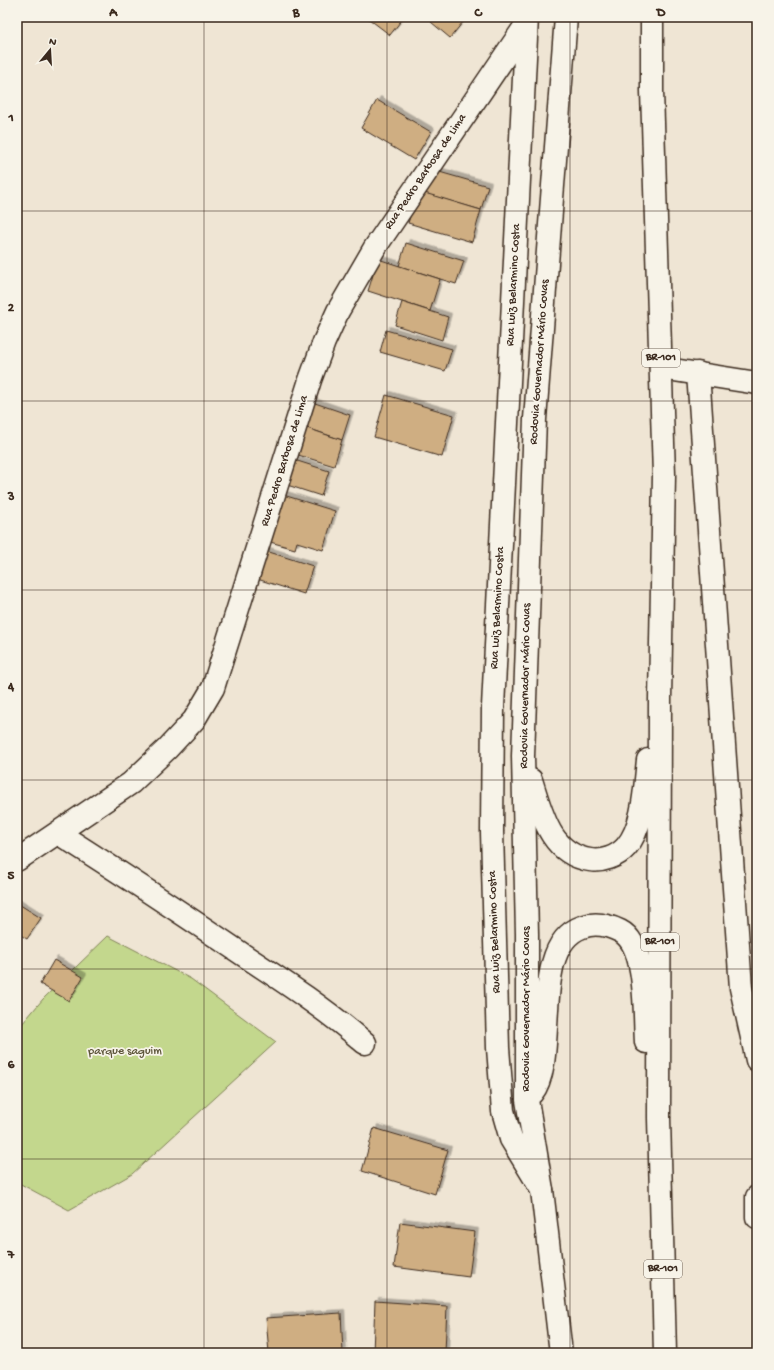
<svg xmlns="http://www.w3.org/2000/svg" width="774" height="1370" font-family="'Gochi Hand',sans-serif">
<defs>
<filter id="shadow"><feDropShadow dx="3.5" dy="-3.5" stdDeviation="0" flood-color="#0004"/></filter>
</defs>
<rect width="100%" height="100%" fill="#efe5d4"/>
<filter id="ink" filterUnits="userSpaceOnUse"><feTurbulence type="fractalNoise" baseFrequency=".025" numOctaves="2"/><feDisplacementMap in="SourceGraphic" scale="8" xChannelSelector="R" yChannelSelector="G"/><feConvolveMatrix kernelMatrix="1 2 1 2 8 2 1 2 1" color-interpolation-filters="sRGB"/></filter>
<g filter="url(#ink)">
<path fill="#c3d78d" stroke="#7f8056" d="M108 936 191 979 276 1042 132 1174 69 1210 17 1182V1030L43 999Z"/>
<g fill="#cfae82" stroke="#3b2a1e" filter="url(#shadow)">
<path d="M371 17H404L390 35 369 19Z"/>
<path d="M435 17H467L450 38 431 22Z"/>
<path d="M377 100 431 132 414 160 361 128Z"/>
<path d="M429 169 488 186 481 210 422 193Z"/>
<path d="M418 191 481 210 472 242 408 223Z"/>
<path d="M406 243 464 261 456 284 399 266Z"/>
<path d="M378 259 440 279 430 311 368 291Z"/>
<path d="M402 302 448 317 442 340 395 325Z"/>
<path d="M386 330 452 349 445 371 380 352Z"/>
<path d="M386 395 454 415 442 457 374 437Z"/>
<path d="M312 402 350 415 342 440 304 427Z"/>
<path d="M304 427 342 440 334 466 295 454Z"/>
<path d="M288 458 329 471 321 496 281 483Z"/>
<path d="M277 493 335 511 323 550 297 542 295 549 263 540Z"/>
<path d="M263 550 313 566 304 594 254 578Z"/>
<path d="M17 903 41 918 27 939 17 933Z"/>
<path d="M54 960 83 977 69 1001 40 984Z"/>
<path d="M374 1128 448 1150 435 1194 362 1171Z"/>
<path d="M400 1222 475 1232 469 1277 394 1267Z"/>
<path d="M375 1301 447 1306 445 1353H373Z"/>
<path d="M341 1313 343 1353H269L266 1318Z"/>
</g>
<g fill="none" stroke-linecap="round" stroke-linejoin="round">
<g stroke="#3b2a1e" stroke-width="25">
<g id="minor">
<path d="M527 17 493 707 492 832 498 1048 503 1111 511 1139 542 1190"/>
<path d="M661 368 757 383"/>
<path d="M698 373 741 988 757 1060"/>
<path d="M58 833C121 873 183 914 245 956 286 983 327 1010 365 1043"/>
<path d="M17 860 131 783 167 749 194 720 213 688 310 380 324 342 338 311 374 249 526 25"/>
<path d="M757 1197V1217"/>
</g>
</g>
<g stroke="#3b2a1e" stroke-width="25">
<g id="highway">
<path d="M652 17V91L664 475 660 699 659 1118 665 1353"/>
<path d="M531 780C542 814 550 854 590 860 602 862 617 857 626 847 644 827 645 786 648 760"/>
<path d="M532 1093C560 1058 528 946 582 927 595 922 608 925 620 931 648 945 644 1015 646 1042"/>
<path d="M561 1353 542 1190 527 1100V934L523 756 535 419 566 17"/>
</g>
</g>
<use href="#minor" stroke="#f7f3e8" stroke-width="22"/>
<use href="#highway" stroke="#f7f3e8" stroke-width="22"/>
</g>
</g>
<path fill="none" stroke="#3b2a1e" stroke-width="1" stroke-opacity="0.55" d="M204 17V1353M387 17V1353M570 17V1353M17 211H757M17 401H757M17 590H757M17 780H757M17 969H757M17 1159H757"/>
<g text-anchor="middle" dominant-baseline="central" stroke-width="3.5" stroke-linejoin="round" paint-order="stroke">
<g fill="#f7f3e8" stroke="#73665b" stroke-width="1">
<rect x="642" y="349" width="38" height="18" rx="3"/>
<rect x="641" y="933" width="38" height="18" rx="3"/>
<rect x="644" y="1260" width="38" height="18" rx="3"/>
</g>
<g font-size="11" font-weight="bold" fill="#3b2a1e">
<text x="661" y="358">BR-101</text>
<text x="660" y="942">BR-101</text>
<text x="663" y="1269">BR-101</text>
</g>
<g font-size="12" fill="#3b2a1e" stroke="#f7f3e8">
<text transform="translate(426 172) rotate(-56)">Rua Pedro Barbosa de Lima</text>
<text transform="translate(514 285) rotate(-87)">Rua Luiz Belarmino Costa</text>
<text transform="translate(540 362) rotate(-86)">Rodovia Governador Mário Covas</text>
<text transform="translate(285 461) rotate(-73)">Rua Pedro Barbosa de Lima</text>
<text transform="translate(498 608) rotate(-87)">Rua Luiz Belarmino Costa</text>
<text transform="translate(526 686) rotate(-89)">Rodovia Governador Mário Covas</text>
<text transform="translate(495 932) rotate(-92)">Rua Luiz Belarmino Costa</text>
<text transform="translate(527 1009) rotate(-90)">Rodovia Governador Mário Covas</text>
</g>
<g font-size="12" fill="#5d553a" stroke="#f7f3e8">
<text x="125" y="1052">parque saguim</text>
</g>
</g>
<rect width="774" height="1370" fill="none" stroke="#f7f3e8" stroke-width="44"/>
<g transform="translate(50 50) rotate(18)" stroke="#f7f3e8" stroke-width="3" paint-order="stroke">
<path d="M0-3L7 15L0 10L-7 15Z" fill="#3b2a1e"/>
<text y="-6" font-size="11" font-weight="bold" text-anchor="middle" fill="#3b2a1e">N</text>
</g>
<rect x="22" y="22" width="730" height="1326" fill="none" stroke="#3b2a1e" stroke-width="1.5"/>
<g font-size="13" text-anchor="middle" font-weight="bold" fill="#3b2a1e">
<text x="113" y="16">A</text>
<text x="296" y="16">B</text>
<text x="478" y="16">C</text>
<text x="661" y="16">D</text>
<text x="11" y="121">1</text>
<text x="11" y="311">2</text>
<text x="11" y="500">3</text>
<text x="11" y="690">4</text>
<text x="11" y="879">5</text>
<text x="11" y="1068">6</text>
<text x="11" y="1258">7</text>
</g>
</svg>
